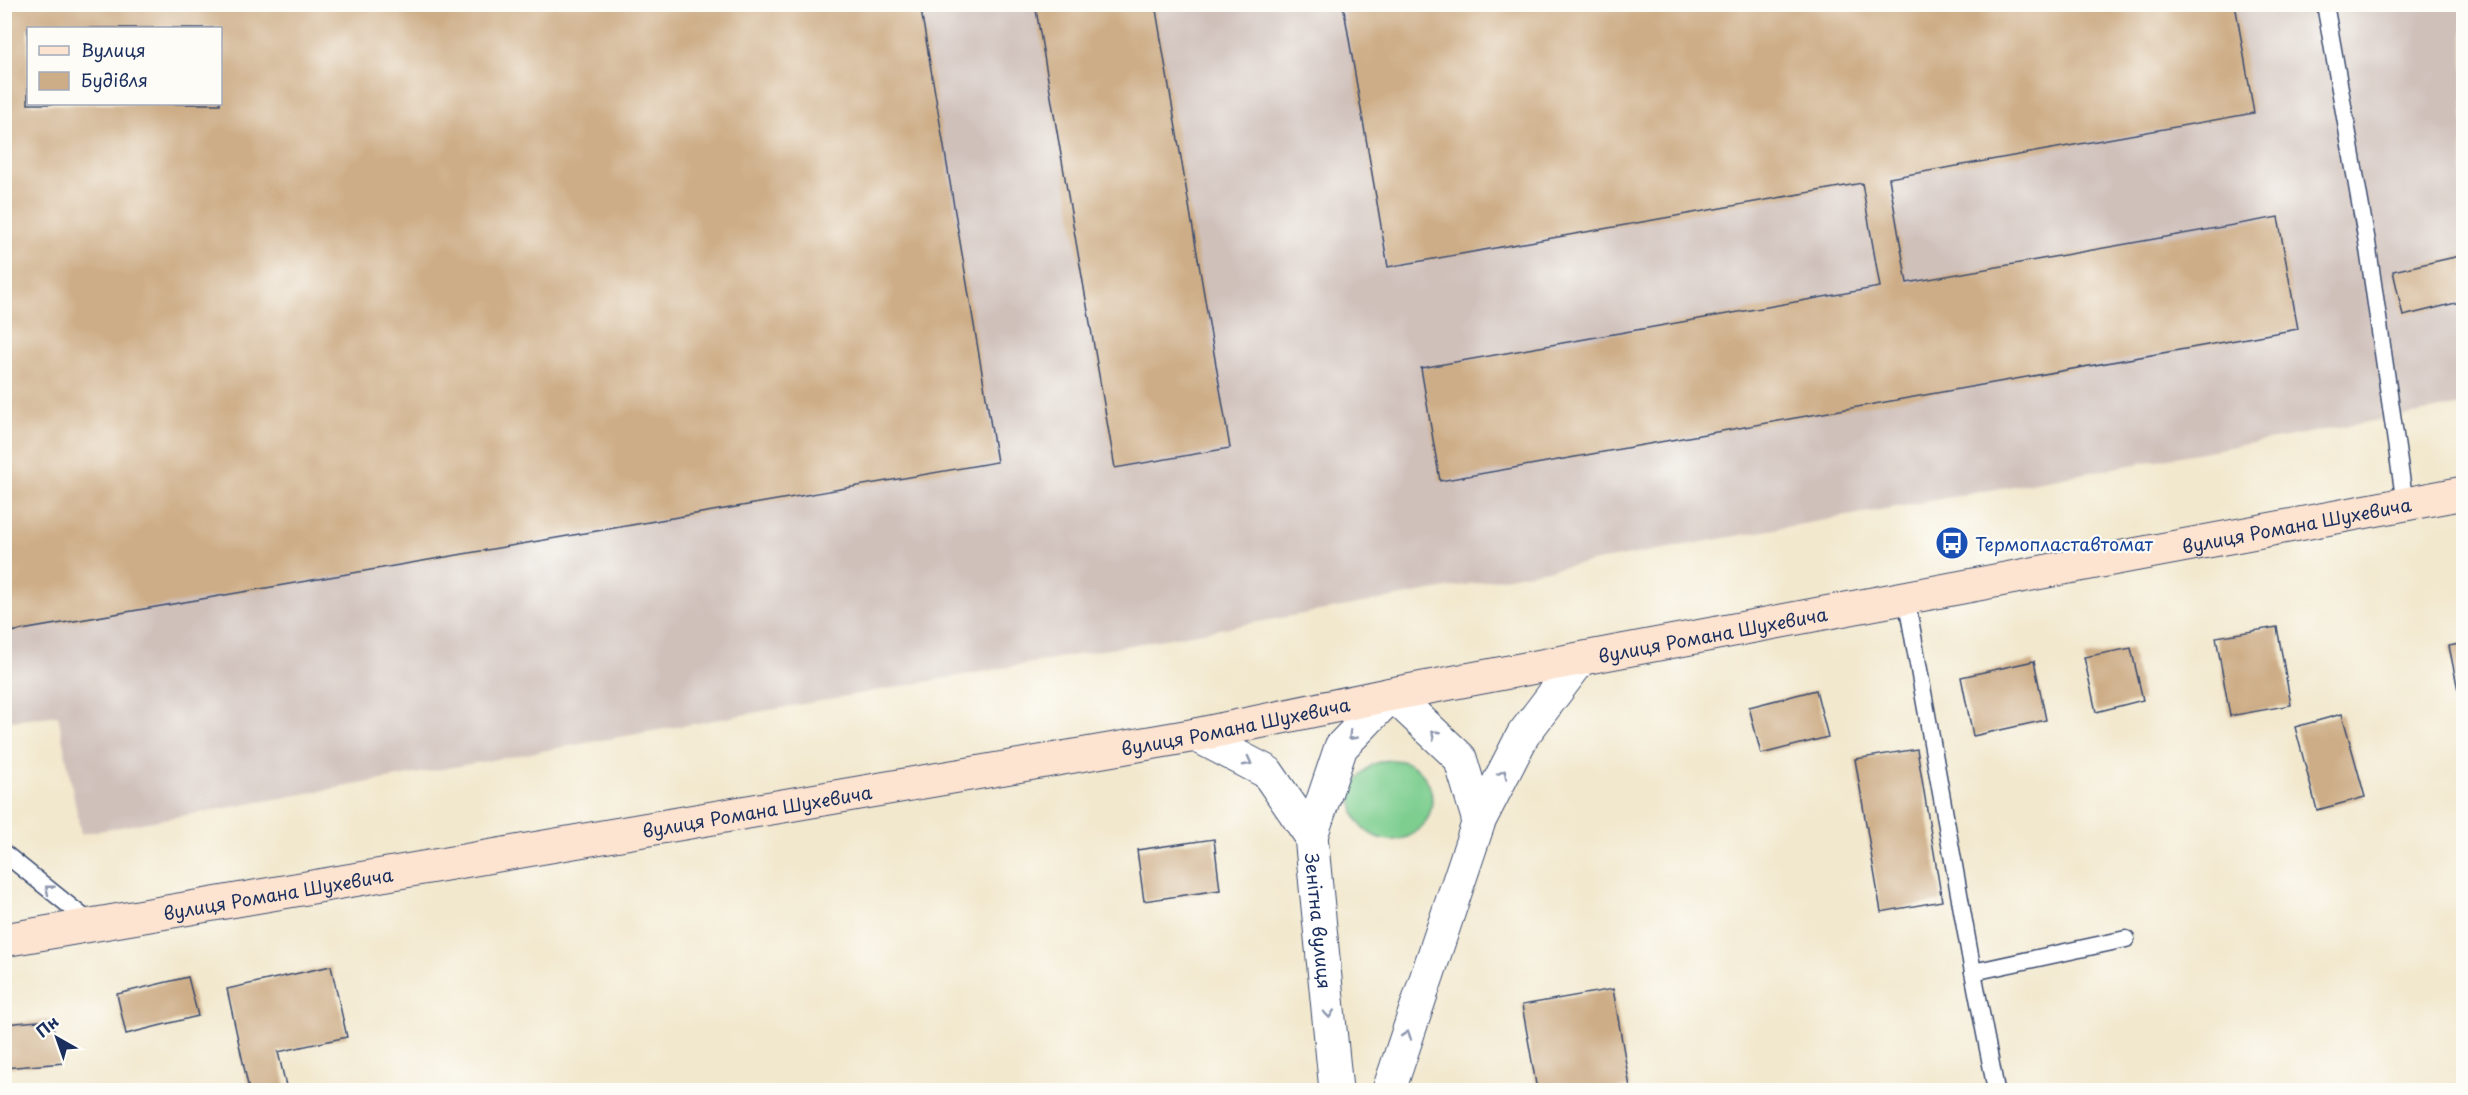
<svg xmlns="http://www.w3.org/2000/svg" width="2468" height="1095" font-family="'Playpen Sans',sans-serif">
<rect width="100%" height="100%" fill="#fdfcf7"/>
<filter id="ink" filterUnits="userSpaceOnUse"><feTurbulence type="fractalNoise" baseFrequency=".0167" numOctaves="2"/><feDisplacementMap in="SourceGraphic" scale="12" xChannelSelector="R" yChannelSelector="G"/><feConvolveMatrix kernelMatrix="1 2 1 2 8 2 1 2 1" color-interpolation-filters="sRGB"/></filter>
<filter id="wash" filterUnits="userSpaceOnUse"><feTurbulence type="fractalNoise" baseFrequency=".008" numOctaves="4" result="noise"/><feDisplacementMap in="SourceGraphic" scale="24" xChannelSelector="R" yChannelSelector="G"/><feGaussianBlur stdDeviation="1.35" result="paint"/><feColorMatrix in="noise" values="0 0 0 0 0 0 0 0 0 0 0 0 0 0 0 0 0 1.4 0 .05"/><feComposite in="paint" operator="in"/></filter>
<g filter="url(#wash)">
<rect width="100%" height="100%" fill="#f2e8ce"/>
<path fill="#cfc0ba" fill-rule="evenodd" d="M4 5H2463V405L81 834 58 715 5 722ZM28 28H220V104H28Z"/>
<circle fill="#7dce8f" stroke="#4c7e76" stroke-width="1.5" cx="1392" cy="800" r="40"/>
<g id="blocks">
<g fill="#cdad87" fill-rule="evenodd">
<path d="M4 4H920L997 462 4 633ZM28 28H220V104H28Z"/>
<path d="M1035 4H1155L1230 448 1115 468Z"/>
<path d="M1343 4H2235L2254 113 1889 178 1907 283 2278 217 2298 329 1440 481 1421 368 1880 287 1862 183 1388 267Z"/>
<path d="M2464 255V301L2403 316 2393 271Z"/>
<path d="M2277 627 2291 705 2230 716 2216 637Z"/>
<path d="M2464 643V689L2458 690 2449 646Z"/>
<path d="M2131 648 2143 700 2096 712 2084 657Z"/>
<path d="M2034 661 2046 720 1973 736 1961 677Z"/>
<path d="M1816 690 1828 737 1761 754 1749 707Z"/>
<path d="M2342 714 2365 797 2317 810 2295 727Z"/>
<path d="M1917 749 1942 901 1881 912 1855 759Z"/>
<path d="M1214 839 1220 890 1144 901 1137 850Z"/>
<path d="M331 966 347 1037 278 1052 287 1090H249L227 989Z"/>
<path d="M188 977 198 1016 126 1034 117 994Z"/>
<path d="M1613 989 1630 1087 1609 1090H1537L1522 1005Z"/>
<path d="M50 1020 64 1063 4 1068V1024Z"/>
</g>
</g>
</g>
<g filter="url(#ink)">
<use href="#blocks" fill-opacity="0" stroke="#3b4b6f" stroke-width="1.5"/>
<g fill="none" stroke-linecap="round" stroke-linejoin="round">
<g stroke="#3b4b6f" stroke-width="19">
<g id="service">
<path d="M2325 4 2367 242 2405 504"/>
<path d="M1906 597 1973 972 2126 939"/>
<path d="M4 853 92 924"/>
<path d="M1973 972 1996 1090"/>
</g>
</g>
<g stroke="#3b4b6f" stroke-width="35">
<g id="minor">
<path id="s1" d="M1196 735 1267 772 1311 836 1336 1090"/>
<path d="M1311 836 1341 747 1392 694 1460 758 1479 821"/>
<path d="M1389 1090 1479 821 1523 735 1579 661"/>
</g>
</g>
<g stroke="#3b4b6f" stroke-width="35">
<g id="secondary">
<path id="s2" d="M4 940 1196 735 1392 694 2464 493"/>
</g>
</g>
<use href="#service" stroke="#fff" stroke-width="16"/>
<use href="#minor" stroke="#fff" stroke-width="33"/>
<use href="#secondary" stroke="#fde4d1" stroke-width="33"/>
</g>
<defs><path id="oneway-chevron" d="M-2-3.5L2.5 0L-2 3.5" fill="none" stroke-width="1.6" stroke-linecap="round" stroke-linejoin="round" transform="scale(1.5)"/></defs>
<g stroke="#8d97ae">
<use href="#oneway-chevron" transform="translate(1435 734) rotate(-137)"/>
<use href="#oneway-chevron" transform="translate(1352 736) rotate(134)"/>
<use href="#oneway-chevron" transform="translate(1248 762) rotate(28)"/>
<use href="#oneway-chevron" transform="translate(1503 774) rotate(-63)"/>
<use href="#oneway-chevron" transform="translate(49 889) rotate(-141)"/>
<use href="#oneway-chevron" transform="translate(1329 1014) rotate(84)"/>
<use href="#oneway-chevron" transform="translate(1407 1035) rotate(-71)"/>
</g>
</g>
<defs>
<g id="bus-disc" transform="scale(1.725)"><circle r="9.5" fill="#1a4fb4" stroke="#fdfcf7"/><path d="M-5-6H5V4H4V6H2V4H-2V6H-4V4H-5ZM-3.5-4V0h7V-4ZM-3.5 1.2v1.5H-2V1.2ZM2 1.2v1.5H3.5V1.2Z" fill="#fff"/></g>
</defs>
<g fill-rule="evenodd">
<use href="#bus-disc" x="1952" y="543"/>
</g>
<g text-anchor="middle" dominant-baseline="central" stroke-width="4.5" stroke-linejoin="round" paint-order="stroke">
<g font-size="18" fill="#1b2f5e" stroke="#fdfcf7">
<text stroke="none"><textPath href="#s2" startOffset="2330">вулиця Романа Шухевича</textPath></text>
<text stroke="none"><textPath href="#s2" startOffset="1736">вулиця Романа Шухевича</textPath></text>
<text stroke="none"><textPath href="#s2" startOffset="1250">вулиця Романа Шухевича</textPath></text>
<text stroke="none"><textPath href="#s2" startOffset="764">вулиця Романа Шухевича</textPath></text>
<text stroke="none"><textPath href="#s2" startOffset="278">вулиця Романа Шухевича</textPath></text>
<text stroke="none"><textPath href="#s1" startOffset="243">Зенітна вулиця</textPath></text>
</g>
<g font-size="18" fill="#164399" stroke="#fdfcf7" text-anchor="start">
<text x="1975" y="543">Термопластавтомат</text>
</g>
</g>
<rect width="2468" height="1095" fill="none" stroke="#fdfcf7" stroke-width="24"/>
<rect x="27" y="27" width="195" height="78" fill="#fdfcf7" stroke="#a3aaba" stroke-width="1.5"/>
<rect x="39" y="46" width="30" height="9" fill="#fde4d1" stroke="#a3aaba" stroke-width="1.5"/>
<text x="81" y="57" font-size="18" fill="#1b2f5e">Вулиця</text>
<rect x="39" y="72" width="30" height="18" fill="#cdad87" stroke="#a3aaba" stroke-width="1.5"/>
<text x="81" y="87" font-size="18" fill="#1b2f5e">Будівля</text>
<g transform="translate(57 1038) rotate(320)" stroke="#fdfcf7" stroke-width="4.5" paint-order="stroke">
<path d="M0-4.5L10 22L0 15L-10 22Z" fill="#1b2f5e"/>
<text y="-9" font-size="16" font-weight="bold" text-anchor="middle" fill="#1b2f5e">Пн</text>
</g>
</svg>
